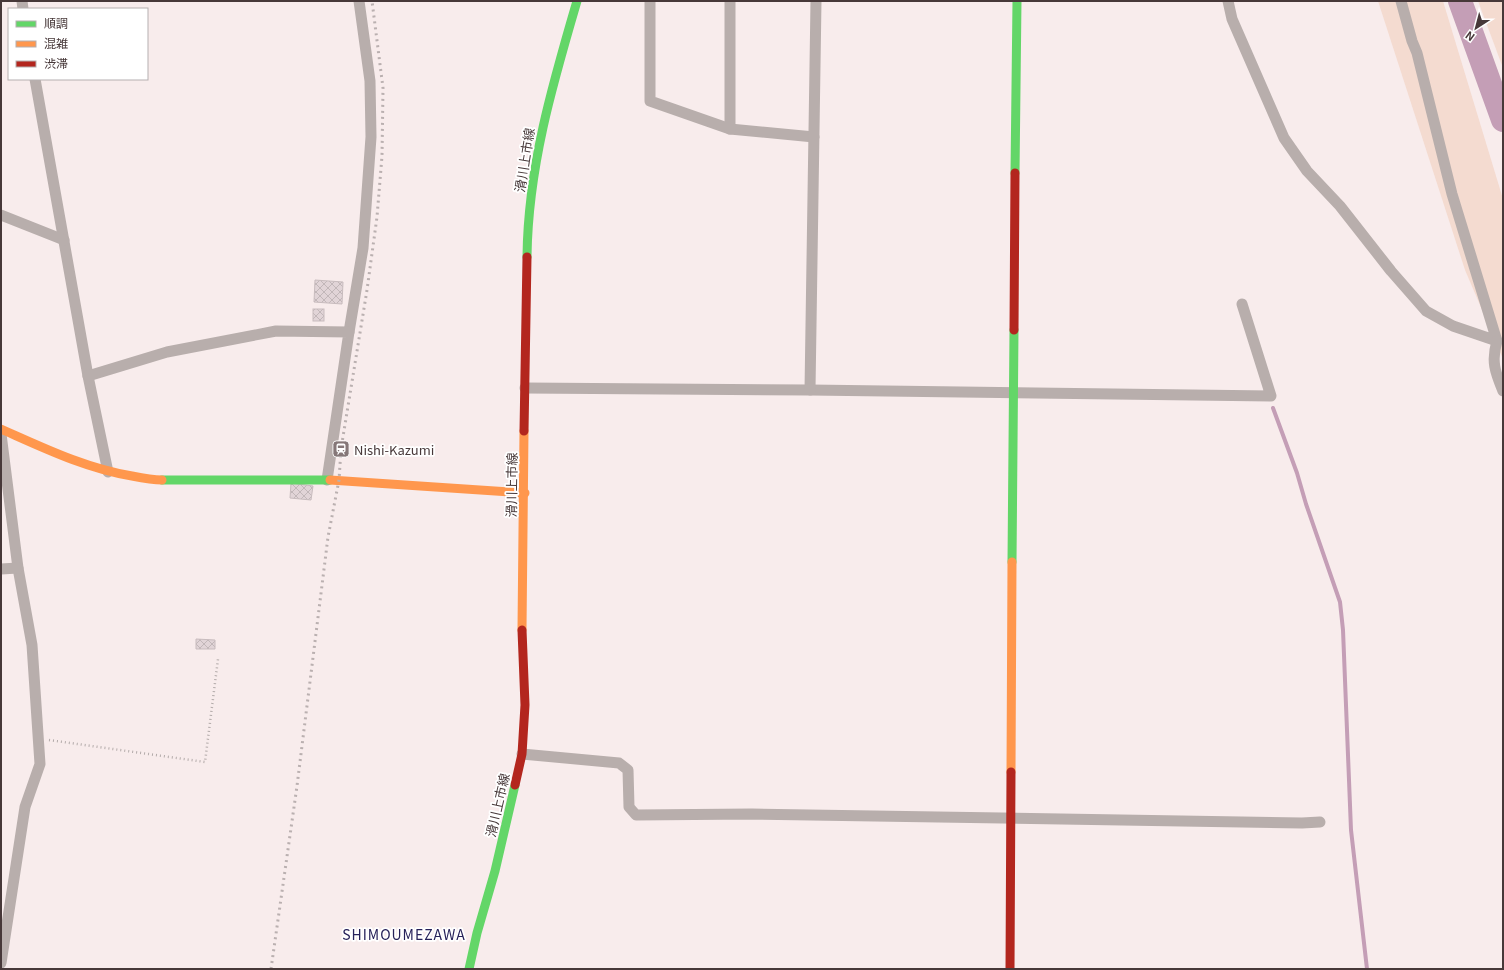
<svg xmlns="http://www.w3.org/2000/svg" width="1504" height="970" font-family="Georgia,'Noto Sans JP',serif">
<defs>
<pattern id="building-cross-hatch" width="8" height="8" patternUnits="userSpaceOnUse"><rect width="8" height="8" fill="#e1d4d7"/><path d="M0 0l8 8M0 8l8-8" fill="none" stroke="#c2b7b9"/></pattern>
</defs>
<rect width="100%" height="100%" fill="#f8ecec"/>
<g fill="#f4dbd0">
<path d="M1378 1H1443L1503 199V359L1465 270Z"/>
<path d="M1478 1H1503V68Z"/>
</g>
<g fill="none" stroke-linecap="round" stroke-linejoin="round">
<path stroke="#c49eb6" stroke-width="4" d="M1273 408 1297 473 1306 504 1340 602 1343 630 1351 830 1367 969"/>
<path stroke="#c49eb6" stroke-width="24" d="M1460 1 1503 120"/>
</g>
<g fill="url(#building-cross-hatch)" stroke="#c8bcbe">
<path d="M315 280 343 282 342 304 314 302Z"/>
<rect x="313" y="309" width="11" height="12"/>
<path d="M291 483 313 486 311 500 290 498Z"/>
<path d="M196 639 215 640V649H196Z"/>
</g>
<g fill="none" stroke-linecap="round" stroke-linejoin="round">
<path stroke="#b3abaa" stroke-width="2.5" stroke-dasharray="1 3" stroke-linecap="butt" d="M49 740 205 762 218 659"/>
<g stroke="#b8aeac" stroke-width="11">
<path d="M22 1 23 9"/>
<path d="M650 1V101L730 129 814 137"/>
<path d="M1228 1 1232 19 1284 138 1307 171 1340 206 1391 271 1426 311 1453 326 1497 341 1452 194 1417 53 1412 41 1401 1"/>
<path d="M35 79 88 376 108 472"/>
<path d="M730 129V1"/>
<path d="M1 215 64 240"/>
<path d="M349 332 363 248 371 137 370 81 359 1"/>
<path d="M1497 341C1491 361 1495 372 1503 391"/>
<path d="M88 376 167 352 276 331 349 332 327 480"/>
<path d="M525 388 810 390 1271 396 1242 304"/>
<path d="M810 390 816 1"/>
<path d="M1 434 18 568 32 645 40 764 25 807 1 963"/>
<path d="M1 569 18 568"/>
<path d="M522 754 619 763 628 770 629 807 636 815 752 814 1302 823 1320 822"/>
</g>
<g stroke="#63d668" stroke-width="9">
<path d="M1015 173 1017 1"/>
<path d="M527 257C528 168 552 86 577 1"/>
<path d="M162 480H330"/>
<path d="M1012 562 1014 330"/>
<path d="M469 969 477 933 495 871 515 785"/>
</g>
<g stroke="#ff974d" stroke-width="9">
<path d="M1 429C44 448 85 468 132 476 142 478 152 480 162 480"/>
<path d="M330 480 525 493"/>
<path d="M522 630 524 431"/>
<path d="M1011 772 1012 562"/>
</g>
<g stroke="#b3261e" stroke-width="9">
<path d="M1014 330 1015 173"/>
<path d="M524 431 527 257"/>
<path d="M515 785 522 754 525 705 522 630"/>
<path d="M1010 969 1011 772"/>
</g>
<path stroke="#bab0b0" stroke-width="3" stroke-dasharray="2 4" stroke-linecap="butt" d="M271 969 297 786 328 537 339 480 341 449 367 290 377 217 382 156 383 88 372 1"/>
</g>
<defs>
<g id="station-square" transform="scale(0.9)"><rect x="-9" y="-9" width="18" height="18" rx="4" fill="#857778" stroke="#fff"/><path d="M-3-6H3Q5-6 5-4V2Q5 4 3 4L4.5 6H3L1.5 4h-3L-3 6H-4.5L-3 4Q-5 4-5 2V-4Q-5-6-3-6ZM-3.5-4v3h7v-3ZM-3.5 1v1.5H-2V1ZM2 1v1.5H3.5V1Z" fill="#fff"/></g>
</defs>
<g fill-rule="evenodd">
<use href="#station-square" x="341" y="449"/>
</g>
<g text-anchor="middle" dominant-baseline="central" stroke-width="3.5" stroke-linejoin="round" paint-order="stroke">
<g font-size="13" fill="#473839" stroke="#fff">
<text transform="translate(524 160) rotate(-81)">滑川上市線</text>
<text transform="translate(511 485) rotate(-89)">滑川上市線</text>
<text transform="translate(497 805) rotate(-77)">滑川上市線</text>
</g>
<g font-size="13" fill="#473839" stroke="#fff" text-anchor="start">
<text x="354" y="449">Nishi-Kazumi</text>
</g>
<g font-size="14" letter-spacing="1" fill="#262059" stroke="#fff">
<text x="404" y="934">SHIMOUMEZAWA</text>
</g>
</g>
<rect width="1504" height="970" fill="none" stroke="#473839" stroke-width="4"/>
<rect x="8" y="8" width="140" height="72" fill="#ffffff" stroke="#b5afb0"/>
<rect x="16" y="21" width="20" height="6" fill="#63d668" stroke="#b5afb0"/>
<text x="44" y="28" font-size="12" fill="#473839">順調</text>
<rect x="16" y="41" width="20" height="6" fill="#ff974d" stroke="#b5afb0"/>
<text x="44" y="48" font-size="12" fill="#473839">混雑</text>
<rect x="16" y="61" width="20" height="6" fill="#b3261e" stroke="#b5afb0"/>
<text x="44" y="68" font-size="12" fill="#473839">渋滞</text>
<g transform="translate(1476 28) rotate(216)" stroke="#ffffff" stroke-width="3" paint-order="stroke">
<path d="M0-3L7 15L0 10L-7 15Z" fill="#473839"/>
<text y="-6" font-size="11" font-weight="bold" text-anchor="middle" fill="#473839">N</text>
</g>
</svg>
